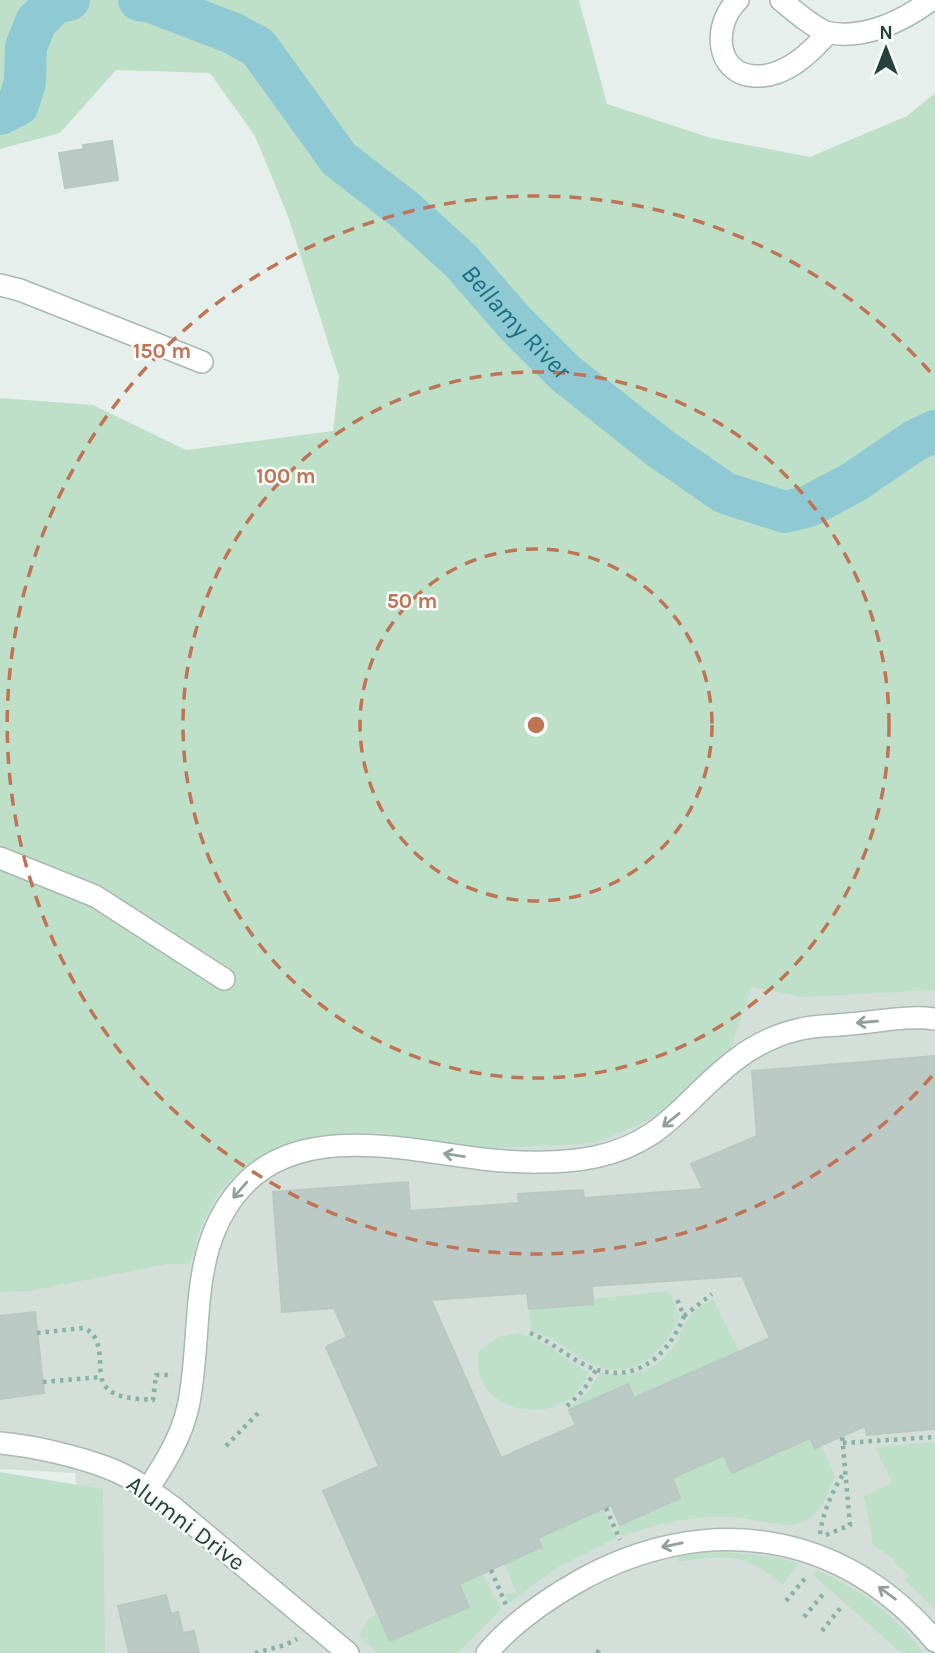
<svg xmlns="http://www.w3.org/2000/svg" width="935" height="1653" font-family="Karla,sans-serif">
<rect width="100%" height="100%" fill="#e6efeb"/>
<path fill="#d4dfda" d="M0 458 935 461V1653H98L75 1473 0 1469Z"/>
<g fill="#bfe0c8">
<path d="M0 0H579L607 104 711 138 810 157 907 116 935 93V990L805 997 752 987 729 1054 655 1117 597 1143 483 1149 378 1132 280 1145 246 1166 218 1193 200 1229 190 1264H167L29 1291 0 1292V398L93 405 186 450 333 431 339 377 289 219 255 136 210 73 116 70 60 133 0 149Z"/>
<path d="M669 1291 680 1316C664 1351 635 1383 592 1364 570 1354 555 1337 531 1331L529 1309 593 1305V1299Z"/>
<path d="M713 1299 739 1352 634 1398 628 1385 569 1410 568 1409 587 1393 600 1373C633 1377 656 1373 676 1343 680 1336 683 1326 688 1319 693 1311 704 1304 713 1299Z"/>
<path d="M519 1333C546 1340 564 1360 589 1372 585 1380 580 1389 574 1395 539 1427 468 1405 479 1351L498 1337Z"/>
<path d="M810 1438 815 1448 821 1445 835 1476C826 1498 821 1517 796 1525 789 1527 745 1518 732 1517 694 1515 657 1524 621 1536L617 1527 680 1498 672 1478 724 1455 732 1473Z"/>
<path d="M935 1442V1609L905 1580 909 1575 895 1563 894 1559 873 1545 864 1496 892 1483 875 1447Z"/>
<path d="M0 1472 103 1489 105 1653H0Z"/>
<path d="M603 1509 616 1538 555 1569 509 1603 505 1594 516 1592 505 1564 542 1548 538 1538Z"/>
<path d="M723 1552 768 1556 799 1563 783 1585C745 1553 726 1554 679 1562L678 1556Z"/>
<path d="M817 1570C860 1589 895 1614 923 1653H906L898 1650 813 1575Z"/>
<path d="M483 1574 501 1609 458 1653H379L359 1636 367 1621 377 1612 390 1641 468 1607 459 1584Z"/>
</g>
<g fill="none" stroke-linecap="round" stroke-linejoin="round">
<g stroke="#8ec9d4" stroke-width="42">
<path id="s1" d="M139 0 151 2 232 33 258 47 339 159 405 210 461 261 515 323 565 373 661 449 725 493 785 512 809 506 854 482 914 441 935 431"/>
<path d="M0 114 18 105 25 82 26 47 36 22 53 4 69 0"/>
</g>
</g>
<g fill="#bbcac4" stroke="#b8c9c2" stroke-width="2" fill-rule="evenodd">
<path d="M112 141 118 180 65 188 59 153 84 149 83 145Z"/>
<path d="M935 1056V1429L867 1435 865 1426 815 1448 810 1438 732 1473 724 1455 672 1478 680 1498 620 1525 611 1505 538 1538 542 1547 459 1584 469 1607 390 1641 323 1491 379 1466 326 1347 347 1337 334 1308 282 1312 273 1192 408 1182 410 1211 519 1203 518 1194 583 1190 584 1198 703 1189 691 1164 757 1136 752 1071ZM742 1276 770 1338 634 1398 628 1384 569 1410 576 1425 501 1458 431 1300 527 1293 529 1309 593 1304 592 1286Z"/>
<path d="M35 1312 44 1393 0 1399V1316Z"/>
<path d="M166 1595 171 1614 178 1612 183 1633 194 1631 199 1653H129L118 1606Z"/>
</g>
<g fill="none" stroke-linecap="round" stroke-linejoin="round">
<g stroke="#a8b8b2" stroke-width="24">
<g id="minor">
<path d="M738 0C713 23 714 73 754 76 785 78 810 53 828 33"/>
<path d="M781 0C792 9 817 31 830 33 866 39 903 21 931 0"/>
<path d="M0 285 20 290 202 362"/>
<path d="M0 858 95 896 224 979"/>
<path d="M0 1443C33 1446 77 1456 108 1468 132 1477 154 1493 174 1508L348 1653"/>
<path d="M148 1489C165 1463 181 1438 188 1407 204 1333 186 1248 242 1187 300 1122 408 1150 482 1159 516 1163 562 1164 595 1157 667 1142 685 1097 738 1058 755 1045 780 1033 801 1029 816 1025 834 1026 849 1024 877 1022 908 1015 935 1019"/>
<path d="M487 1653C512 1623 544 1601 579 1581 704 1511 842 1529 935 1641"/>
</g>
</g>
<g stroke="#86b3a5" stroke-width="4.5" stroke-dasharray="3.5 5" stroke-linecap="butt">
<path d="M684 1316 712 1294"/>
<path d="M37 1333 83 1328C103 1335 99 1360 101 1377"/>
<path d="M530 1333C551 1341 566 1356 587 1366 633 1387 668 1357 684 1316L676 1297"/>
<path d="M43 1382 101 1377C107 1400 134 1398 153 1400L156 1375H173"/>
<path d="M567 1406 583 1391 596 1370"/>
<path d="M843 1443 935 1437"/>
<path d="M226 1446 258 1413"/>
<path d="M606 1508 620 1540"/>
<path d="M820 1534C823 1511 833 1490 845 1471"/>
<path d="M826 1535 850 1525 842 1435"/>
<path d="M491 1570 506 1605"/>
<path d="M786 1601 807 1576"/>
<path d="M804 1617 825 1592"/>
<path d="M822 1631 842 1606"/>
<path d="M255 1653 285 1645 297 1639"/>
<path d="M597 1653 600 1649"/>
</g>
<use href="#minor" stroke="#fff" stroke-width="21"/>
</g>
<defs><path id="oneway-shaft" d="M-6 0H5M1.5-3L5.5 0L1.5 3" fill="none" stroke-width="1.6" stroke-linecap="round" stroke-linejoin="round" transform="scale(1.75)"/></defs>
<g stroke="#92a09c">
<use href="#oneway-shaft" transform="translate(867 1022) rotate(175)"/>
<use href="#oneway-shaft" transform="translate(671 1120) rotate(141)"/>
<use href="#oneway-shaft" transform="translate(454 1155) rotate(-171)"/>
<use href="#oneway-shaft" transform="translate(240 1190) rotate(131)"/>
<use href="#oneway-shaft" transform="translate(672 1545) rotate(168)"/>
<use href="#oneway-shaft" transform="translate(887 1593) rotate(-144)"/>
</g>
<g fill="none" stroke="#c07456" stroke-width="3.5" stroke-dasharray="12 9">
<circle cx="536" cy="725" r="176"/>
<circle cx="536" cy="725" r="353"/>
<path d="M932 1076A529 529 0 1 1 932 374"/>
</g>
<g text-anchor="middle" dominant-baseline="central" stroke-width="5" stroke-linejoin="round" paint-order="stroke">
<g font-size="24" fill="#24423a" stroke="#f7fbf9">
<text transform="translate(186 1523) rotate(37)">Alumni Drive</text>
</g>
<g font-size="26" font-style="italic" fill="#1c6f80" stroke="#f7fbf9">
<text stroke="none"><textPath href="#s1" startOffset="508">Bellamy River</textPath></text>
</g>
</g>
<circle cx="536" cy="725" r="10" fill="#c07456" stroke="#f7fbf9" stroke-width="3.5"/>
<g font-size="21" text-anchor="middle" font-weight="bold" fill="#c07456" stroke="#f7fbf9" stroke-width="5" stroke-linejoin="round" paint-order="stroke">
<text x="162" y="358">150 m</text>
<text x="286" y="483">100 m</text>
<text x="412" y="608">50 m</text>
</g>
<g transform="translate(886 49)" stroke="#f7fbf9" stroke-width="5" paint-order="stroke">
<path d="M0-5L12 26L0 18L-12 26Z" fill="#24423a"/>
<text y="-10" font-size="19" font-weight="bold" text-anchor="middle" fill="#24423a">N</text>
</g>
</svg>
